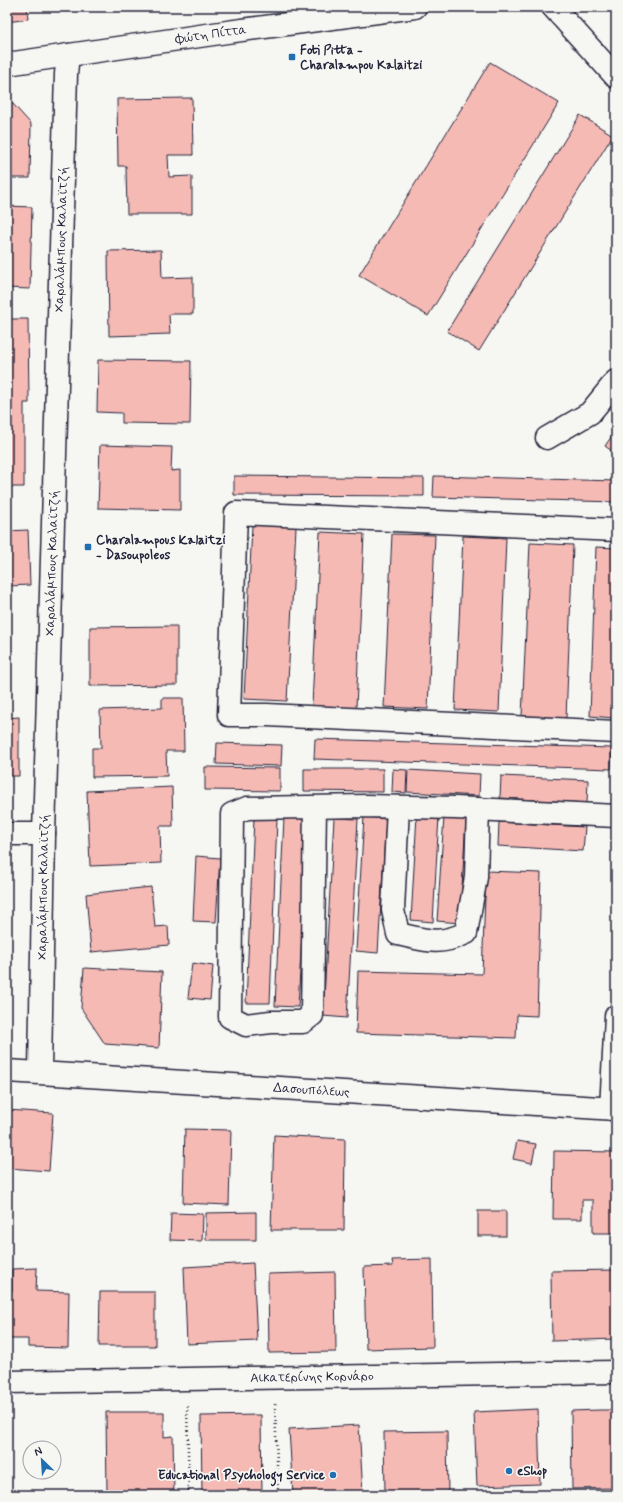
<svg xmlns="http://www.w3.org/2000/svg" width="623" height="1502" font-family="Mynerve,sans-serif">
<rect width="100%" height="100%" fill="#f6f6f2"/>
<filter id="ink" filterUnits="userSpaceOnUse"><feTurbulence type="fractalNoise" baseFrequency=".025" numOctaves="2"/><feDisplacementMap in="SourceGraphic" scale="8" xChannelSelector="R" yChannelSelector="G"/><feConvolveMatrix kernelMatrix="1 2 1 2 8 2 1 2 1" color-interpolation-filters="sRGB"/></filter>
<g filter="url(#ink)">
<g fill="#f6bab5" stroke="#22223b">
<path d="M7 7H27L28 19 7 22Z"/>
<path d="M490 62 559 103 428 316 359 275Z"/>
<path d="M192 98 193 155H168L169 177 192 176V214H127L126 166H118L117 99Z"/>
<path d="M7 104H13L31 124 30 178H7Z"/>
<path d="M580 115 613 135 479 351 447 331Z"/>
<path d="M7 206 32 207 30 289 7 288Z"/>
<path d="M161 250 162 278 193 277V314H169L170 334 109 336 108 251Z"/>
<path d="M7 319H28L29 403H24V487H7Z"/>
<path d="M98 360 191 361 190 424 122 423V413L97 412Z"/>
<path d="M616 430V454L605 446Z"/>
<path d="M100 445 172 447 171 471 180 470V510L98 508Z"/>
<path d="M234 476 424 478V496L234 495Z"/>
<path d="M434 476 616 481V502L433 497Z"/>
<path d="M252 525 296 527 287 701 244 699Z"/>
<path d="M28 530 30 585 7 586V531Z"/>
<path d="M320 532 364 534 356 708 312 706Z"/>
<path d="M392 534 435 535 428 709 384 707Z"/>
<path d="M463 536 506 538 499 712 455 710Z"/>
<path d="M530 543 573 545 566 718 522 716Z"/>
<path d="M596 547 616 548V669L614 718 590 716Z"/>
<path d="M177 626V685L90 686V627Z"/>
<path d="M162 698H183L184 751H166L167 776 92 777V748H101L100 710 162 708Z"/>
<path d="M19 717V776H7V718Z"/>
<path d="M315 739 612 748 611 769 314 759Z"/>
<path d="M217 743 282 745 281 766 216 764Z"/>
<path d="M205 767 280 768V791L205 790Z"/>
<path d="M304 769H383V792L304 791Z"/>
<path d="M393 769 407 770 406 793 392 792Z"/>
<path d="M408 770 480 774 479 796 407 792Z"/>
<path d="M501 776 588 780 587 803 500 798Z"/>
<path d="M172 787 173 826H160L161 863 90 866 87 791Z"/>
<path d="M417 815 439 816 433 922 411 920Z"/>
<path d="M364 817 386 819 378 953 356 951Z"/>
<path d="M444 817 466 818 460 923 437 921Z"/>
<path d="M254 818 277 819 270 1003H246Z"/>
<path d="M284 818 308 819 298 1007 275 1006Z"/>
<path d="M334 818 358 819 347 1018 323 1016Z"/>
<path d="M499 822 585 827 583 851 498 846Z"/>
<path d="M196 856 220 858 216 922 193 921Z"/>
<path d="M486 871 541 873 537 1016 517 1015 516 1038 356 1033 358 971 482 974Z"/>
<path d="M151 887 155 927 168 926 169 945 91 952 86 894Z"/>
<path d="M192 963 213 966 210 1000 188 998Z"/>
<path d="M84 968 162 972 159 1048 105 1044 81 1008Z"/>
<path d="M7 1110 53 1113 49 1171 7 1168Z"/>
<path d="M185 1129 231 1130 229 1205 183 1203Z"/>
<path d="M274 1135 345 1139 344 1230H271Z"/>
<path d="M517 1141 536 1144 532 1163 513 1159Z"/>
<path d="M554 1151 616 1152V1233H593V1200H582V1219H553Z"/>
<rect x="478" y="1211" width="28" height="25"/>
<path d="M256 1212V1240H206V1213Z"/>
<path d="M171 1213 203 1214 202 1241 170 1240Z"/>
<path d="M432 1259 433 1347 366 1349 364 1267 393 1266 392 1260Z"/>
<path d="M253 1263 257 1341 187 1344 184 1267Z"/>
<path d="M37 1268 36 1291 69 1292 68 1348 28 1347V1339H7V1291H12V1269Z"/>
<path d="M616 1270V1339L552 1341 551 1271Z"/>
<path d="M335 1272 336 1352 269 1353 268 1274Z"/>
<path d="M100 1292H155V1346H99Z"/>
<path d="M538 1409 540 1484 477 1486 474 1412Z"/>
<path d="M600 1410H616V1488L572 1489 571 1411Z"/>
<path d="M106 1412H164V1437L173 1436 174 1495H107Z"/>
<path d="M261 1415 262 1495H202L201 1416Z"/>
<path d="M359 1425 363 1495H293L289 1429Z"/>
<path d="M447 1431 448 1495H385L384 1432Z"/>
</g>
<g fill="none" stroke-linecap="round" stroke-linejoin="round">
<g stroke="#22223b" stroke-width="25">
<g id="minor">
<path d="M553 7 616 77"/>
<path id="s1" d="M7 64 227 32 415 7"/>
<path d="M547 438 590 413 616 381"/>
<path d="M616 530 236 513 229 715H267L616 732"/>
<path d="M315 807 312 1015 303 1022H271L246 1025 230 1017 232 814 247 808 366 806 455 808 616 816"/>
<path d="M398 807 393 910 398 934C426 940 438 946 466 933L476 877 478 809"/>
<path d="M7 834H44"/>
<path id="s2" d="M7 1071 616 1109"/>
<path id="s3" d="M40 1072 44 834 66 74 68 55"/>
<path d="M611 1109 616 1016"/>
<path id="s4" d="M7 1382 616 1372"/>
</g>
</g>
<g stroke="#22223b" stroke-width="2.5" stroke-dasharray="1 3" stroke-linecap="butt">
<path d="M275 1404 278 1495"/>
<path d="M187 1406 189 1495"/>
</g>
<use href="#minor" stroke="#f6f6f2" stroke-width="22"/>
</g>
</g>
<g fill="#1f6fb2" stroke="#f6f6f2" stroke-width="1.5">
<rect x="288" y="53" width="8" height="8" rx="2"/>
<rect x="84" y="543" width="8" height="8" rx="2"/>
<circle cx="509" cy="1471" r="4"/>
<circle cx="333" cy="1475" r="4"/>
</g>
<g text-anchor="middle" dominant-baseline="central" stroke-width="3.5" stroke-linejoin="round" paint-order="stroke">
<g font-size="13" fill="#22223b" stroke="#f6f6f2">
<text stroke="none"><textPath href="#s1" startOffset="206">Φώτη Πίττα</textPath></text>
<text stroke="none"><textPath href="#s3" startOffset="833">Χαραλάμπους Καλαϊτζή</textPath></text>
<text stroke="none"><textPath href="#s3" startOffset="509">Χαραλάμπους Καλαϊτζή</textPath></text>
<text stroke="none"><textPath href="#s3" startOffset="185">Χαραλάμπους Καλαϊτζή</textPath></text>
<text stroke="none"><textPath href="#s2" startOffset="305">Δασουπόλεως</textPath></text>
<text stroke="none"><textPath href="#s4" startOffset="305">Αικατερίνης Κορνάρο</textPath></text>
</g>
<g font-size="13" font-weight="bold" fill="#22223b" stroke="#f6f6f2" text-anchor="start">
<text x="300" y="50">Foti Pitta -<tspan x="300" dy="15">Charalampou Kalaitzi</tspan></text>
<text x="96" y="540">Charalampous Kalaitzi<tspan x="96" dy="15">- Dasoupoleos</tspan></text>
<text x="517" y="1471">eShop</text>
<text x="325" y="1475" text-anchor="end">Educational Psychology Service</text>
</g>
</g>
<rect width="623" height="1502" fill="none" stroke="#f6f6f2" stroke-width="24"/>
<rect x="12" y="12" width="599" height="1478" fill="none" stroke="#22223b" stroke-width="1.5" filter="url(#ink)"/>
<g transform="translate(42 1460) rotate(335)"><circle r="19" fill="#f6f6f2" stroke="#a1a1a9"/>
<path d="M0-3L7 15L0 10L-7 15Z" fill="#1f6fb2"/>
<text y="-6" font-size="11" font-weight="bold" text-anchor="middle" fill="#22223b">N</text>
</g>
</svg>
